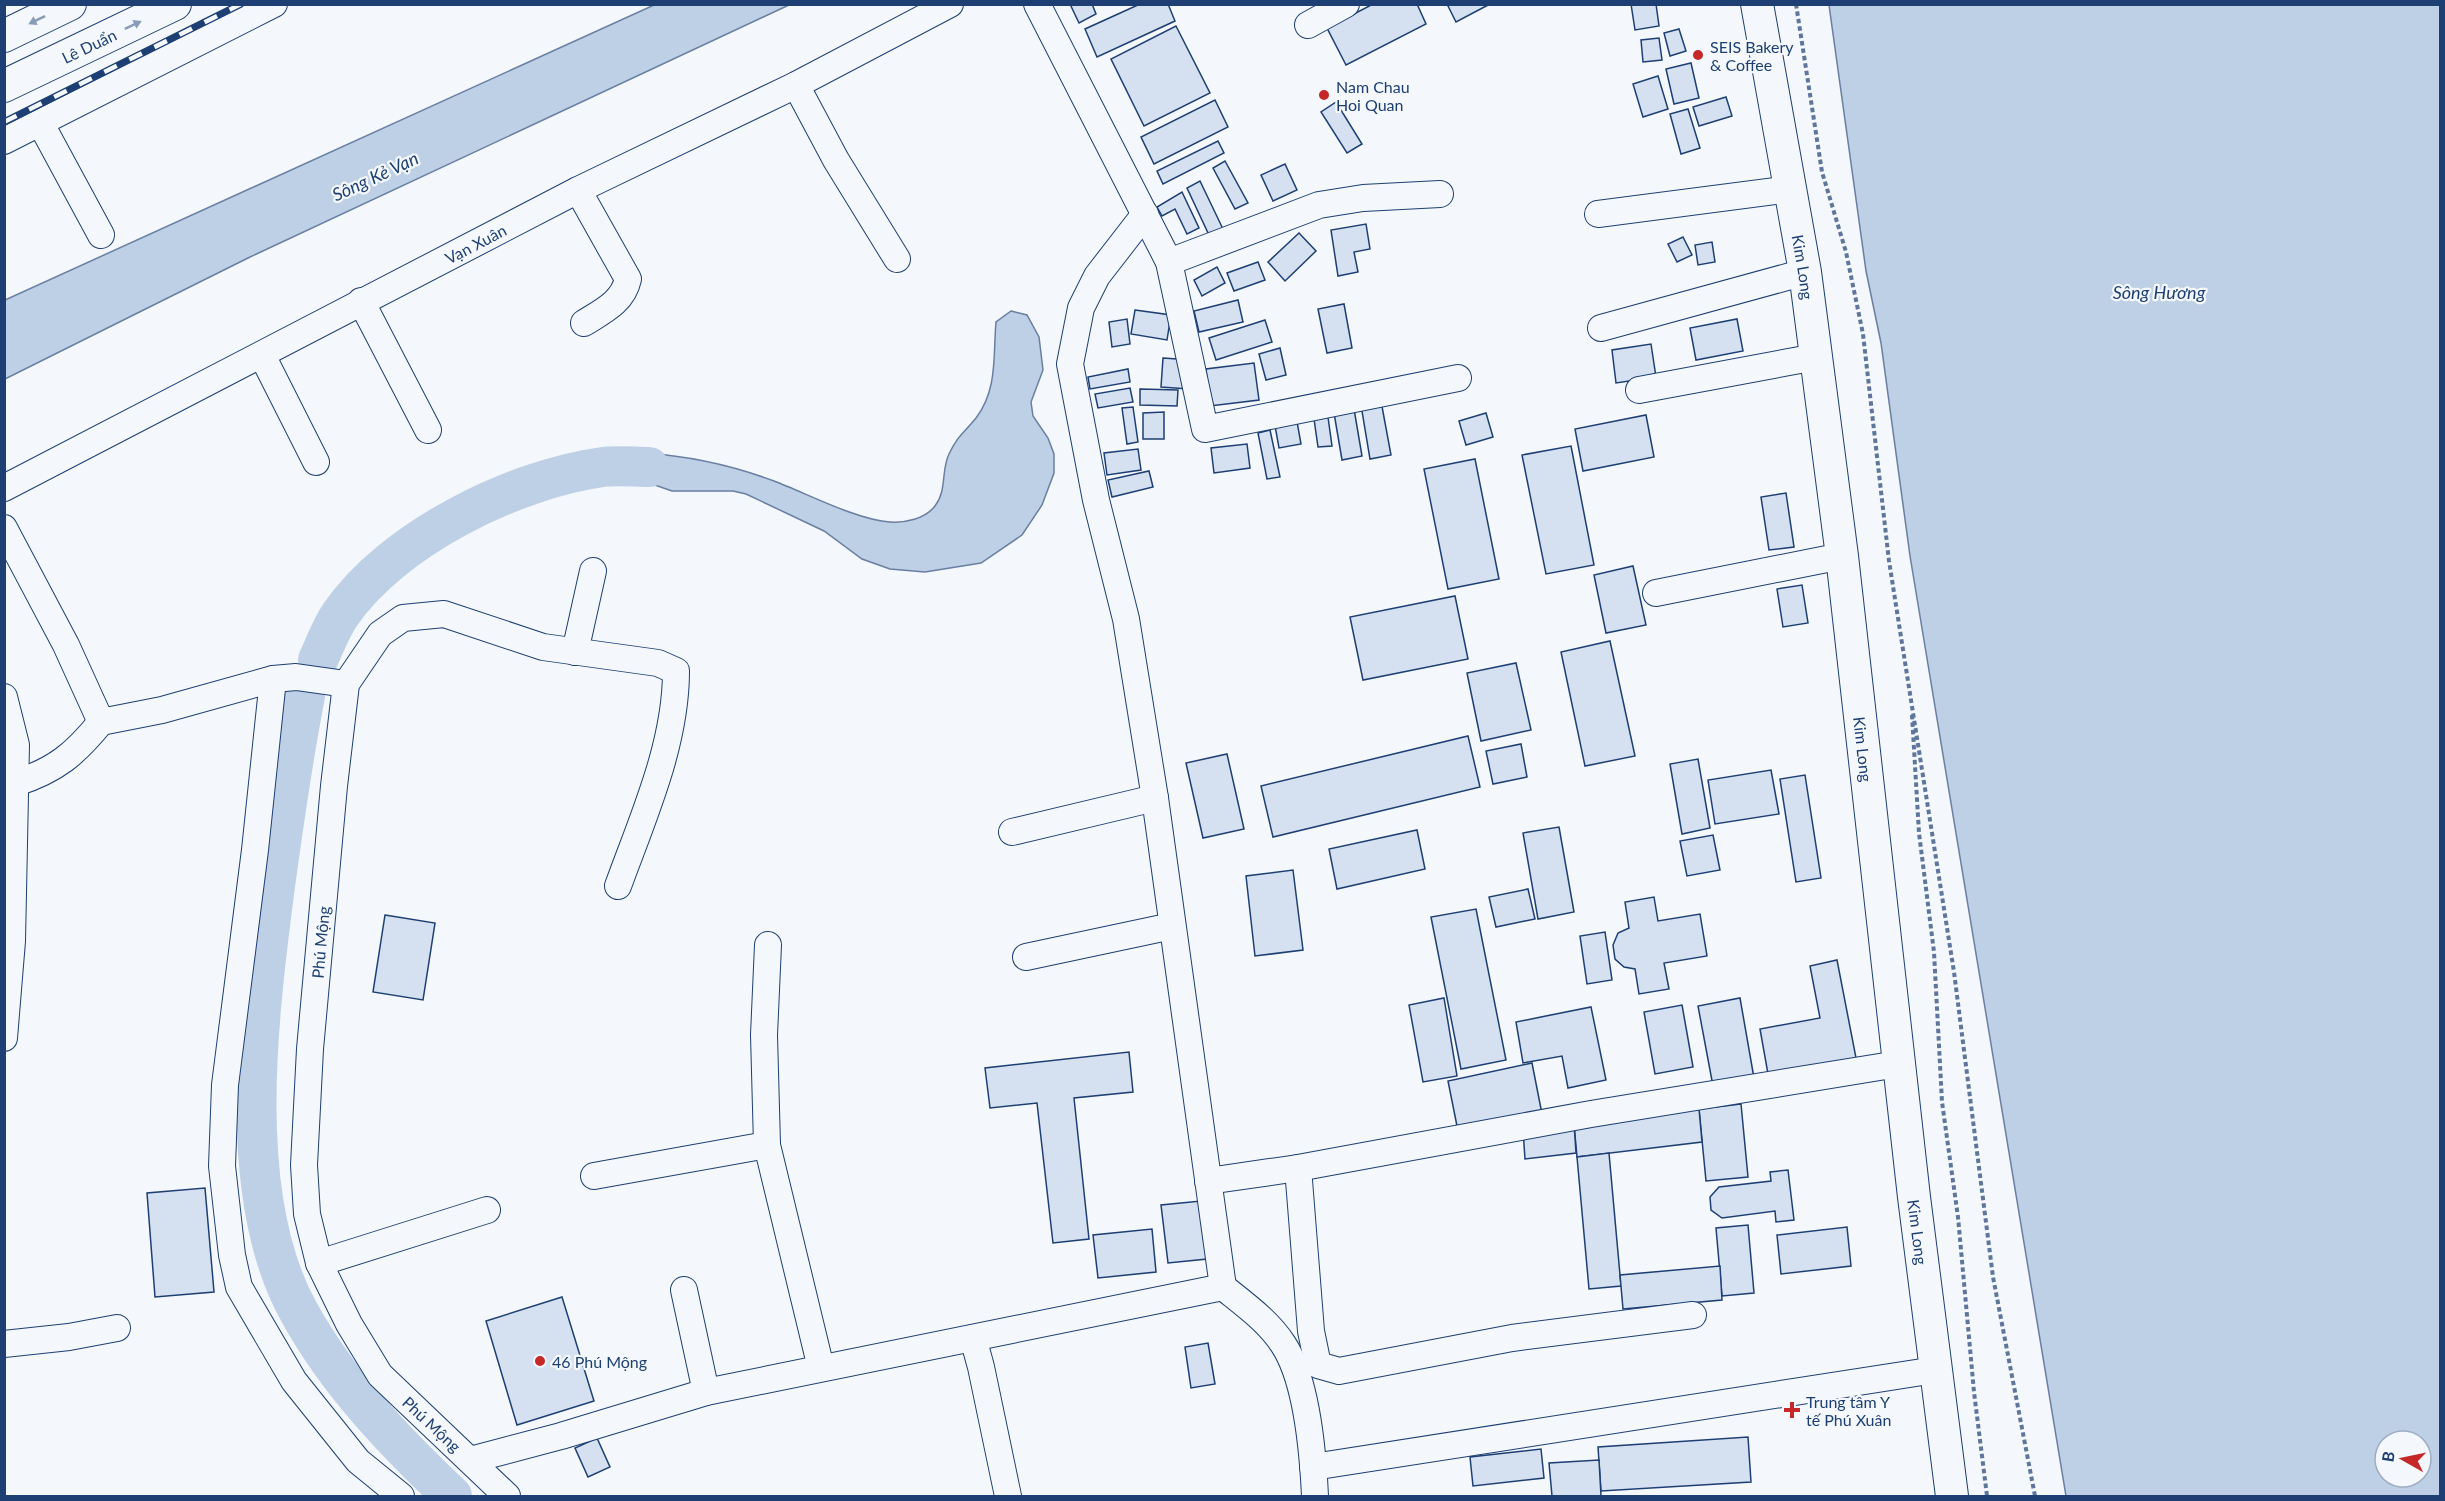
<svg xmlns="http://www.w3.org/2000/svg" width="2445" height="1501" font-family="Lato,sans-serif">
<rect width="100%" height="100%" fill="#f4f7fb"/>
<g fill="#bed0e5" stroke="#687fa3" stroke-width="1.5" fill-rule="evenodd">
<path d="M654 5H789L248 258 5 379V300Z"/>
<path d="M1829 5H2440V1496H2066L1910 556 1881 343 1866 271ZM2385 1441H2421V1477H2385Z"/>
<path d="M1011 311 1027 315 1039 337 1043 370 1031 402 1033 416 1048 438 1054 454V473L1042 505 1022 535 981 563 925 572 890 569 862 559 824 531 746 494 733 491H672L623 474 594 469C611 462 627 452 645 453 688 456 734 466 774 481 806 493 857 520 890 522 905 523 925 519 935 506 947 491 941 470 949 454 958 435 964 433 976 418 998 389 993 355 996 322Z"/>
</g>
<g fill="none" stroke-linecap="round" stroke-linejoin="round">
<g stroke="#bed0e5" stroke-width="40">
<path d="M318 660C325 645 331 628 340 615 392 539 514 479 603 467 618 465 634 467 649 467"/>
<path d="M305 696C292 761 283 827 274 893 258 1018 235 1198 299 1312 338 1383 394 1441 452 1496"/>
</g>
</g>
<g fill="#d5e0f0" stroke="#1d3f73" stroke-width="1.5">
<path d="M1070 4H1092L1096 14 1079 23Z"/>
<path d="M1140 4H1168L1175 21 1097 57 1085 29Z"/>
<path d="M1373 4H1417L1426 24 1346 65 1327 28Z"/>
<path d="M1447 4H1490L1456 22Z"/>
<path d="M1631 4H1656L1659 26 1635 30Z"/>
<path d="M1176 26 1210 93 1144 126 1111 59Z"/>
<path d="M1679 29 1686 51 1670 56 1664 33Z"/>
<path d="M1659 38 1662 60 1643 62 1641 40Z"/>
<path d="M1691 63 1699 98 1674 104 1666 69Z"/>
<path d="M1658 76 1668 109 1643 117 1633 84Z"/>
<path d="M1726 97 1732 116 1699 126 1693 107Z"/>
<path d="M1215 100 1228 127 1154 164 1141 137Z"/>
<path d="M1336 102 1362 144 1347 153 1321 112Z"/>
<path d="M1688 109 1700 148 1681 154 1670 114Z"/>
<path d="M1218 141 1224 153 1163 184 1157 171Z"/>
<path d="M1225 161 1248 203 1235 209 1213 168Z"/>
<path d="M1285 164 1297 190 1273 201 1261 175Z"/>
<path d="M1200 181 1223 229 1209 235 1187 188Z"/>
<path d="M1182 192 1199 228 1187 234 1175 209 1162 216 1157 207Z"/>
<path d="M1366 224 1370 249 1354 252 1358 272 1338 276 1331 230Z"/>
<path d="M1299 233 1316 251 1285 281 1268 262Z"/>
<path d="M1683 237 1692 255 1677 262 1668 244Z"/>
<path d="M1712 242 1715 262 1698 265 1695 245Z"/>
<path d="M1258 262 1265 280 1234 291 1227 273Z"/>
<path d="M1217 267 1225 283 1202 296 1194 280Z"/>
<path d="M1238 300 1243 322 1199 332 1194 311Z"/>
<path d="M1344 304 1352 348 1327 353 1318 309Z"/>
<path d="M1135 310 1171 315 1167 340 1131 334Z"/>
<path d="M1127 319 1130 344 1112 347 1109 322Z"/>
<path d="M1737 319 1743 351 1696 360 1690 328Z"/>
<path d="M1265 320 1272 342 1216 360 1209 338Z"/>
<path d="M1651 344 1656 377 1616 383 1612 350Z"/>
<path d="M1280 348 1286 375 1266 380 1259 354Z"/>
<path d="M1163 358 1191 360 1189 389 1161 387Z"/>
<path d="M1254 363 1259 400 1210 406 1206 369Z"/>
<path d="M1128 369 1130 382 1090 389 1088 377Z"/>
<path d="M1130 388 1133 402 1098 408 1095 394Z"/>
<path d="M1140 389 1178 390 1177 406 1140 405Z"/>
<path d="M1381 401 1391 455 1370 459 1361 405Z"/>
<path d="M1353 403 1362 456 1342 460 1333 407Z"/>
<path d="M1133 407 1138 442 1127 444 1122 408Z"/>
<path d="M1327 410 1332 446 1318 447 1313 412Z"/>
<path d="M1164 412V439H1143V413Z"/>
<path d="M1486 413 1493 437 1466 445 1459 421Z"/>
<path d="M1646 415 1654 457 1583 471 1575 429Z"/>
<path d="M1296 416 1301 444 1279 448 1274 420Z"/>
<path d="M1270 430 1280 477 1267 479 1258 433Z"/>
<path d="M1247 444 1250 468 1214 473 1211 448Z"/>
<path d="M1571 446 1594 565 1546 574 1522 455Z"/>
<path d="M1138 449 1141 470 1107 475 1104 453Z"/>
<path d="M1475 459 1499 579 1448 589 1424 469Z"/>
<path d="M1149 471 1153 487 1112 497 1108 480Z"/>
<path d="M1786 493 1794 547 1769 550 1761 497Z"/>
<path d="M1633 566 1646 625 1606 633 1594 575Z"/>
<path d="M1802 585 1808 623 1783 627 1777 589Z"/>
<path d="M1455 596 1468 659 1363 680 1350 617Z"/>
<path d="M1610 641 1635 756 1585 766 1561 652Z"/>
<path d="M1516 663 1531 730 1481 741 1467 673Z"/>
<path d="M1468 736 1480 787 1273 837 1261 786Z"/>
<path d="M1521 744 1527 777 1493 784 1486 751Z"/>
<path d="M1227 754 1244 829 1203 838 1186 763Z"/>
<path d="M1698 759 1710 828 1682 834 1670 764Z"/>
<path d="M1771 770 1779 814 1715 824 1708 780Z"/>
<path d="M1805 775 1821 878 1796 882 1780 779Z"/>
<path d="M1559 827 1574 912 1538 919 1523 833Z"/>
<path d="M1417 830 1425 869 1337 889 1329 849Z"/>
<path d="M1713 835 1720 870 1687 876 1680 841Z"/>
<path d="M1293 870 1303 950 1255 956 1246 876Z"/>
<path d="M1528 889 1535 919 1496 927 1489 897Z"/>
<path d="M1654 897 1658 921 1700 914 1707 956 1664 963 1669 989 1639 994 1635 969 1624 967 1615 959 1613 945 1618 933 1629 928 1625 902Z"/>
<path d="M1476 909 1506 1060 1461 1069 1431 917Z"/>
<path d="M385 915 435 923 423 1000 373 992Z"/>
<path d="M1605 932 1612 980 1587 984 1580 936Z"/>
<path d="M1837 960 1856 1058 1768 1074 1760 1029 1820 1018 1810 966Z"/>
<path d="M1444 998 1457 1076 1423 1082 1409 1005Z"/>
<path d="M1740 998 1754 1078 1713 1086 1698 1006Z"/>
<path d="M1682 1005 1693 1067 1655 1074 1644 1012Z"/>
<path d="M1591 1007 1606 1080 1568 1088 1562 1056 1523 1063 1516 1022Z"/>
<path d="M1129 1052 1133 1092 1074 1098 1089 1239 1053 1243 1037 1103 990 1108 985 1068Z"/>
<path d="M1532 1063 1542 1114 1458 1131 1448 1081Z"/>
<path d="M1741 1104 1748 1177 1706 1181 1699 1109Z"/>
<path d="M1699 1109 1702 1142 1577 1157 1574 1124Z"/>
<path d="M1574 1124 1576 1153 1525 1159 1523 1130Z"/>
<path d="M1609 1153 1621 1286 1589 1289 1577 1157Z"/>
<path d="M1788 1170 1794 1220 1776 1222 1775 1211 1722 1218 1711 1210 1710 1197 1719 1187 1771 1181 1770 1172Z"/>
<path d="M205 1188 214 1292 155 1297 147 1193Z"/>
<path d="M1201 1201 1207 1259 1168 1263 1161 1205Z"/>
<path d="M1748 1225 1754 1293 1722 1296 1716 1228Z"/>
<path d="M1847 1227 1851 1266 1781 1274 1777 1235Z"/>
<path d="M1152 1229 1156 1272 1098 1278 1093 1235Z"/>
<path d="M1720 1266 1722 1300 1623 1309 1620 1275Z"/>
<path d="M562 1297 594 1401 517 1425 486 1321Z"/>
<path d="M1208 1343 1215 1384 1191 1388 1185 1347Z"/>
<path d="M1748 1437 1751 1482 1601 1491 1598 1447Z"/>
<path d="M597 1438 610 1467 588 1477 575 1448Z"/>
<path d="M1541 1449 1544 1478 1473 1486 1470 1457Z"/>
<path d="M1599 1460 1601 1496H1552L1549 1463Z"/>
</g>
<g fill="none" stroke-linecap="round" stroke-linejoin="round">
<g stroke="#1d3f73" stroke-width="28">
<g id="minor">
<path d="M1037 4 1169 262 1205 429 1458 378"/>
<path d="M1308 25 1346 4"/>
<path d="M796 85 836 160 897 259"/>
<path d="M41 124 101 235"/>
<path d="M4 141 274 4"/>
<path d="M578 190 628 279C623 302 603 311 584 323"/>
<path d="M1598 214 1790 189"/>
<path d="M1169 262 1319 205 1363 198 1440 194"/>
<path d="M361 301 428 430"/>
<path d="M1601 328 1805 272"/>
<path d="M262 355 316 462"/>
<path d="M1639 390 1816 357"/>
<path id="s1" d="M4 488 578 190 796 85 950 4"/>
<path d="M4 528 66 645 101 722 162 710 273 679 296 677 346 684"/>
<path d="M1656 593 1842 556"/>
<path d="M575 652 593 571"/>
<path d="M273 679 255 850 225 1085 222 1166 232 1255 239 1287 294 1381 358 1461 401 1496"/>
<path d="M4 697 16 745 12 941 4 1038"/>
<path d="M16 783C56 770 75 754 101 722"/>
<path d="M1012 832 1155 798"/>
<path d="M768 945 764 1035 767 1145 821 1368"/>
<path d="M1026 957 1172 926"/>
<path d="M1298 1168 1311 1331 1318 1365 1339 1371 1512 1338 1693 1315"/>
<path d="M594 1176 767 1145"/>
<path d="M1208 1181 1298 1168 1591 1114 1898 1064"/>
<path d="M319 1263 487 1210"/>
<path d="M1223 1287C1244 1304 1268 1321 1283 1344 1307 1380 1313 1454 1315 1496"/>
<path d="M684 1290 706 1392"/>
<path d="M973 1338 981 1367 1008 1496"/>
<path d="M4 1344 69 1337 117 1328"/>
<path d="M470 1460 561 1436 706 1392 1223 1287 1155 798 1126 619 1096 500 1070 364 1081 308 1097 276 1145 214"/>
<path d="M1313 1467 1935 1370"/>
<path id="s2" d="M507 1496 380 1375 349 1324 319 1263 307 1214 304 1165 310 1049 334 786 346 684 380 634 403 618 444 614 543 647 658 663 676 671C676 745 643 817 618 886"/>
</g>
</g>
<g stroke="#1d3f73" stroke-width="34">
<g id="major">
<path id="s3" d="M1757 4 1805 272 1842 556 1914 1197 1952 1496"/>
<path d="M4 36 70 4"/>
<path id="s4" d="M4 86 175 4"/>
</g>
</g>
<g stroke="#5e769c" stroke-width="4" stroke-dasharray="4.5 3" stroke-linecap="butt">
<path d="M1796 4 1822 172 1846 252 1863 334 1889 561 1954 972 1993 1277 2035 1496"/>
<path d="M1912 715 1919 833 1934 952 1942 1102 1958 1217 1974 1392 1987 1496"/>
</g>
<use href="#minor" stroke="#f4f7fb" stroke-width="26"/>
<use href="#major" stroke="#f4f7fb" stroke-width="32"/>
<g stroke="#1d3f73" stroke-width="7">
<path id="rail" d="M4 122 241 4"/>
</g>
<use href="#rail" stroke="#f4f7fb" stroke-width="4.5" stroke-dasharray="14" stroke-linecap="butt"/>
</g>
<defs><path id="oneway-solid" d="M-6-.8H1V-3.2L6.5 0L1 3.2V.8H-6Z" transform="scale(1.5)"/></defs>
<g fill="#889bb7">
<use href="#oneway-solid" transform="translate(37 20) rotate(154)"/>
<use href="#oneway-solid" transform="translate(133 25) rotate(-25)"/>
</g>
<g fill="#c62828" stroke="#f4f7fb" stroke-width="2">
<circle cx="1698" cy="55" r="6"/>
<circle cx="1324" cy="95" r="6"/>
<circle cx="540" cy="1361" r="6"/>
<path d="M1789 1401h6v6h6v6h-6v6h-6v-6h-6v-6h6z"/>
</g>
<g text-anchor="middle" dominant-baseline="central" stroke-width="4.5" stroke-linejoin="round" paint-order="stroke">
<g font-size="16" fill="#1d3f73" stroke="#f4f7fb">
<text stroke="none"><textPath href="#s4" startOffset="94">Lê Duẩn</textPath></text>
<text stroke="none"><textPath href="#s1" startOffset="531">Vạn Xuân</textPath></text>
<text stroke="none"><textPath href="#s3" startOffset="267">Kim Long</textPath></text>
<text stroke="none"><textPath href="#s3" startOffset="753">Kim Long</textPath></text>
<text stroke="none"><textPath href="#s2" startOffset="626">Phú Mộng</textPath></text>
<text stroke="none"><textPath href="#s3" startOffset="1239">Kim Long</textPath></text>
<text transform="translate(432 1424) rotate(43)">Phú Mộng</text>
</g>
<g font-size="16" fill="#1d3f73" stroke="#f4f7fb" text-anchor="start">
<text x="1710" y="46">SEIS Bakery<tspan x="1710" dy="18">&amp; Coffee</tspan></text>
<text x="1336" y="86">Nam Chau<tspan x="1336" dy="18">Hoi Quan</tspan></text>
<text x="552" y="1361">46 Phú Mộng</text>
<text x="1806" y="1401">Trung tâm Y<tspan x="1806" dy="18">tế Phú Xuân</tspan></text>
</g>
<g font-size="18" font-style="italic" fill="#1d3f73" stroke="#f4f7fb">
<text transform="translate(375 176) rotate(-25)">Sông Kẻ Vạn</text>
<text x="2159" y="292">Sông Hương</text>
</g>
</g>
<rect width="2445" height="1501" fill="none" stroke="#1d3f73" stroke-width="12"/>
<g transform="translate(2403 1459) rotate(279)"><circle r="28" fill="#f4f7fb" stroke="#9eadc5" stroke-width="1.5"/>
<path d="M0-4.5L10 22L0 15L-10 22Z" fill="#c62828"/>
<text y="-9" font-size="16" font-weight="bold" text-anchor="middle" fill="#1d3f73">B</text>
</g>
</svg>
